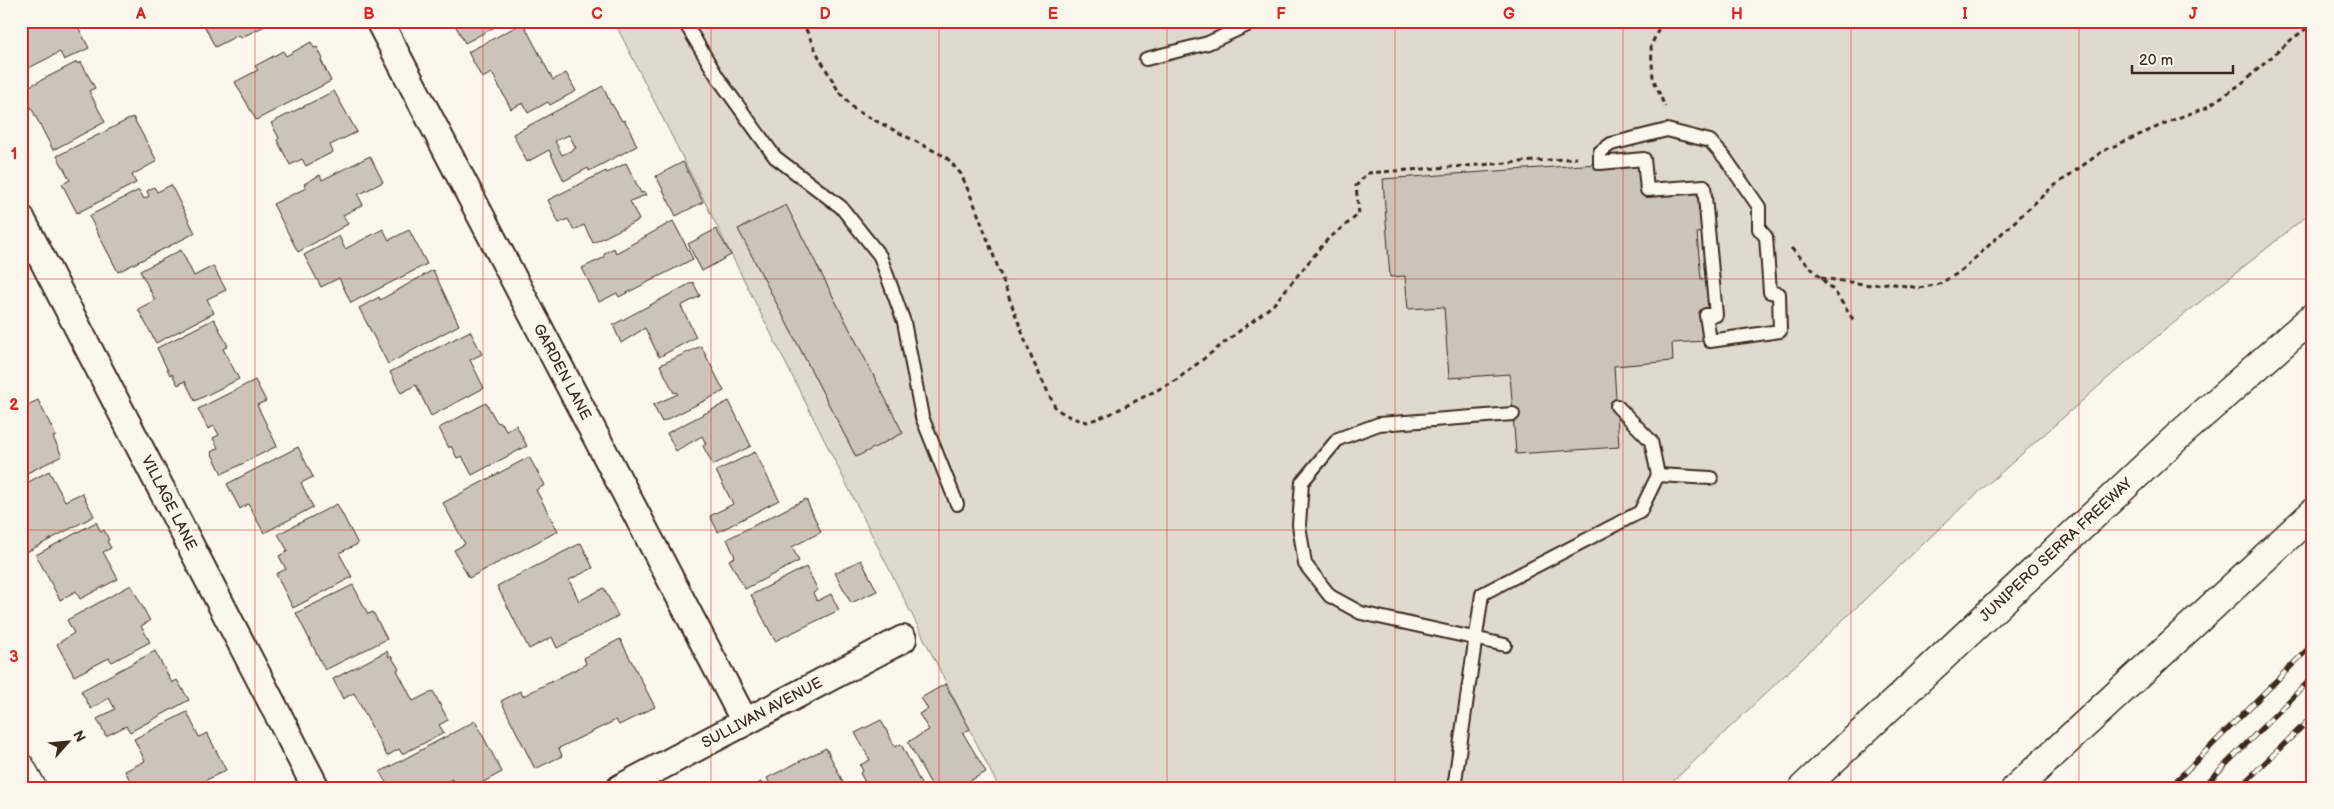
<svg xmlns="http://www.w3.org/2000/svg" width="2334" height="809" font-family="'Balsamiq Sans',sans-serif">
<rect width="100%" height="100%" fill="#fbf7ec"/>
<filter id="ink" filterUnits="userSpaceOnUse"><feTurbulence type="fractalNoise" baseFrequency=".02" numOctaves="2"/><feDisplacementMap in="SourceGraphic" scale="10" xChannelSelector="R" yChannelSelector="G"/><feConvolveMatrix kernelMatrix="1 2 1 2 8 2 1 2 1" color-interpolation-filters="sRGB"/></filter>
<g filter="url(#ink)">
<path fill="#dfd9ce" stroke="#8d8276" d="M614 21H2313V211L2134 355 1962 507 1666 788H999Z"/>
<g fill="#ccc4b9" stroke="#3b2a1e" fill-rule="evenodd">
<path d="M21 21H75L89 48 64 60 60 52 21 72Z"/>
<path d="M202 21H270L271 23 240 38 239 35 215 47Z"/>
<path d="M453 21H506L465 43Z"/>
<path d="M523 23 553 80 566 73 576 91 550 105 548 102 528 113 523 103 511 109 492 73 482 78 468 52Z"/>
<path d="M311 42 314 48 317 47 323 59 321 60 331 81 256 120 235 82 258 70 255 66 283 51 286 56Z"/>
<path d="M77 62 78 64 81 62 95 88 89 91 105 122 53 150 22 90Z"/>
<path d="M603 86 611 105 612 104 622 121 624 120 629 128 637 146 589 171 588 168 564 181 549 150 527 162 513 134ZM569 135 576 148 562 155 555 141Z"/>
<path d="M334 91 357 132 330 145 333 152 306 166 302 159 290 165 277 140 279 138 271 123Z"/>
<path d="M133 117 157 161 132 175 136 183 77 213 62 184 70 180 57 156Z"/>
<path d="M370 156 383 182 358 195 363 205 343 215 348 224 298 252 273 204 306 188 304 184 320 175 322 180Z"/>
<path d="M1640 161 1643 195 1702 191 1706 232 1697 233 1701 279H1709L1711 312 1706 341 1672 343 1673 361 1614 366 1619 447 1516 454 1510 374 1449 378 1444 307 1408 309 1405 276 1390 277 1383 179Z"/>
<path d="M683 162 703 202 676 216 656 176Z"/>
<path d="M626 163 641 193 644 192 646 195 630 201 639 220 593 243 584 225 574 230 568 219 559 223 548 200 606 171 607 173Z"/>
<path d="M171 185 195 233 118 272 89 216 139 190 144 199 149 196 147 191 154 187 157 192Z"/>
<path d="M786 205 903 433 856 457 738 229Z"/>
<path d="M673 221 693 259 619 297 617 293 599 302 582 268 603 258 605 253 614 248 616 253Z"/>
<path d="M383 229 389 240 409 230 427 264 351 303 339 278 321 287 304 255 339 236 345 249Z"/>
<path d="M716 229 731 255 702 271 688 244Z"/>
<path d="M181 250 194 276 213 266 226 290 207 299 214 313 156 343 138 309 155 300 140 271Z"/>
<path d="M433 270 459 325 388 364 359 308 379 297 380 300Z"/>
<path d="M693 282 700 296 681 306 696 337 659 357 645 328 621 343 613 325Z"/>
<path d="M214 319 228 346 223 349 239 379 195 401 185 381 178 385 172 374 170 375 157 348Z"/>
<path d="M470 331 482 354 470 360 484 388 431 416 416 385 401 393 390 372Z"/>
<path d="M701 346 724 391 662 422 653 405 678 394 676 392 674 393 660 365Z"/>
<path d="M255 380 266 401 257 405 277 446 222 474 211 452 218 448 213 438 219 435 214 426 208 429 198 409Z"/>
<path d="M38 400 56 436 53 437 62 456 21 476V408Z"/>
<path d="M729 401 751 446 713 465 703 446 706 444 702 436 676 451 667 433Z"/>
<path d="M486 403 497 422 503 424 506 431 516 425 527 446 472 475 462 456 457 458 451 446 449 448 439 428Z"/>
<path d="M298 447 313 477 301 483 313 507 264 533 248 504 240 509 227 484Z"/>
<path d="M755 452 779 500 718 532 710 516 733 504 716 471Z"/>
<path d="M529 457 545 485 536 490 558 531 469 578 454 550 465 544 443 503Z"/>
<path d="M49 471 65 501 82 493 94 516 21 555V486Z"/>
<path d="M806 499 821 532 792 547 799 561 745 589 729 560 735 557 727 539Z"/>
<path d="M337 504 358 544 339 553 352 577 293 608 276 574 286 569 279 556 288 551 278 534Z"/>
<path d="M96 522 101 532 104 530 109 540 107 541 111 548 103 552 118 579 80 599 76 591 60 600 36 555Z"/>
<path d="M581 543 593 568 569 580 579 601 604 588 618 616 557 648 552 637 529 649 497 586Z"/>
<path d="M861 560 877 591 851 603 835 573Z"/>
<path d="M806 567 818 590 813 593 817 601 831 594 839 610 775 641 751 595Z"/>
<path d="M131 585 150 621 141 626 150 642 112 662 109 658 74 676 57 644 74 633 67 620Z"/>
<path d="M353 585 368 614 373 612 387 639 325 670 296 613Z"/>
<path d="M620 639 655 707 619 725 616 720 559 748 562 756 535 769 501 701 520 691 523 696 586 664 584 658Z"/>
<path d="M155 651 172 683 177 680 189 700 130 732 126 726 106 736 97 719 115 709 109 698 91 709 81 691Z"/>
<path d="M387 651 389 657 391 656 399 669 397 670 413 701 433 691 448 720 439 725 444 733 402 754 399 749 387 756 354 693 343 699 333 679Z"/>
<path d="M945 684 970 729 963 733 986 772 957 788H933L908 742 929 730 919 714 928 709 921 698Z"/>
<path d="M187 712 199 737 207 733 226 770 191 788H134L125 771 145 761 134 739Z"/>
<path d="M881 720 895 747 901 744 923 788H868L860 773 863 771 860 765 870 760 855 733Z"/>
<path d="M475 721 502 772 472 788H457L452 779 436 788H389L380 772Z"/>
<path d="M826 748 846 788H772L767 778Z"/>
<path d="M761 782 764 788H750Z"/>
</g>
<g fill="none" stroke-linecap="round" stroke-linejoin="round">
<g stroke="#3b2a1e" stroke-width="16">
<g id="lane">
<path d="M684 21 718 78 775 157 841 207 880 256 904 322 922 417 957 504"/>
<path d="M1146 59 1208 43 1256 21"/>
<path d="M1667 130 1710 141 1725 158 1759 207V229L1766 237 1770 292 1779 294 1780 331 1710 341 1706 315H1716L1704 186 1647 190 1644 159 1600 163V152L1611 144Z"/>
<path d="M1658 475 1711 478"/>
<path d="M1505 645 1361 613 1330 596 1305 564 1299 525 1302 482 1338 439 1379 424 1513 414"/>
<path d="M1454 788 1482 594 1640 512 1658 475 1651 441 1617 406"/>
</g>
</g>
<g stroke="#3b2a1e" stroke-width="30">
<g id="street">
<path d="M379 21 745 722"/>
<path d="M21 218 316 788"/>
<path d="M620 788 903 639"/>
</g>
</g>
<g stroke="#3b2a1e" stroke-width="31">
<path id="secondary" d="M21 768 32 788"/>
</g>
<g stroke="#3b2a1e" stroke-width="31">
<g id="highway">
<path d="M1803 788 2177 437 2313 317"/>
<path d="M2016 788 2313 513"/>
</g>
</g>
<g stroke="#3b2a1e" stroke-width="3" stroke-dasharray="5 4" stroke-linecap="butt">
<path d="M802 21 819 57 838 90 855 110 946 157 961 174 975 206 1032 359 1056 409 1072 418 1087 422 1108 415 1175 381 1273 305 1327 240 1359 214 1356 186 1367 173 1577 158"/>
<path d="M1662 21 1651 46 1653 78 1665 107"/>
<path d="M1791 248 1835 292 1854 321"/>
<path d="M1821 278 1871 285 1888 283 1919 288 1939 284 1960 272 2050 189 2103 151 2175 119 2205 108 2241 84 2292 39 2313 24"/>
</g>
<use href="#lane" stroke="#fbf7ec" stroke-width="12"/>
<use href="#street" stroke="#fbf7ec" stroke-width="26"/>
<use href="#secondary" stroke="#fbf7ec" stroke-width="28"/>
<use href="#highway" stroke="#fbf7ec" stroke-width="28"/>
<g stroke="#3b2a1e" stroke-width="5.5">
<g id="rail">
<path d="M2169 788 2313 644"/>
<path d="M2202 788 2313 677"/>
<path d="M2239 788 2313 716"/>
</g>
</g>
<use href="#rail" stroke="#fbf7ec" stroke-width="4" stroke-dasharray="11" stroke-linecap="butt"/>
</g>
</g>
<path fill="none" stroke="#d62828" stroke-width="1" stroke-opacity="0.55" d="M255 21V788M483 21V788M711 21V788M939 21V788M1167 21V788M1395 21V788M1623 21V788M1851 21V788M2079 21V788M21 279H2313M21 530H2313"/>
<g text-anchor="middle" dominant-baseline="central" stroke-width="5" stroke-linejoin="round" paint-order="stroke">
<g font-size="15" fill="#3b2a1e" stroke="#fbf7ec">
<text transform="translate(562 372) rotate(62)">GARDEN LANE</text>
<text transform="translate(169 503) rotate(63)">VILLAGE LANE</text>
<text transform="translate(2056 550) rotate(-43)">JUNIPERO SERRA FREEWAY</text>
<text transform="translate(762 713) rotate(-28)">SULLIVAN AVENUE</text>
</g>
</g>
<rect width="2334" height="809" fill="none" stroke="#fbf7ec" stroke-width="55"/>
<g transform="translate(68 742) rotate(63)" stroke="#fbf7ec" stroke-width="4" paint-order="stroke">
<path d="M0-4L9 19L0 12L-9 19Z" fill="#3b2a1e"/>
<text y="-8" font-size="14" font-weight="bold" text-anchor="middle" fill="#3b2a1e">N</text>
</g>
<path d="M2132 65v8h101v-8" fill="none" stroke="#3b2a1e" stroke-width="2.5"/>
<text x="2139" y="65" font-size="15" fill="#3b2a1e" stroke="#fbf7ec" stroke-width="4" paint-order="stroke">20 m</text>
<rect x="28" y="28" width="2278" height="754" fill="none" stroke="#d62828" stroke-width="2"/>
<g font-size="16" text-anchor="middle" font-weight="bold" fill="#d62828">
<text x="141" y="19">A</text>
<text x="369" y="19">B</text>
<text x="597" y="19">C</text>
<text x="825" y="19">D</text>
<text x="1053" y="19">E</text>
<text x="1281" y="19">F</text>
<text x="1509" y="19">G</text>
<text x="1737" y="19">H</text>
<text x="1965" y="19">I</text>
<text x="2193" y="19">J</text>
<text x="14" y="159">1</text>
<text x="14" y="410">2</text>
<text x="14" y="662">3</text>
</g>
</svg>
